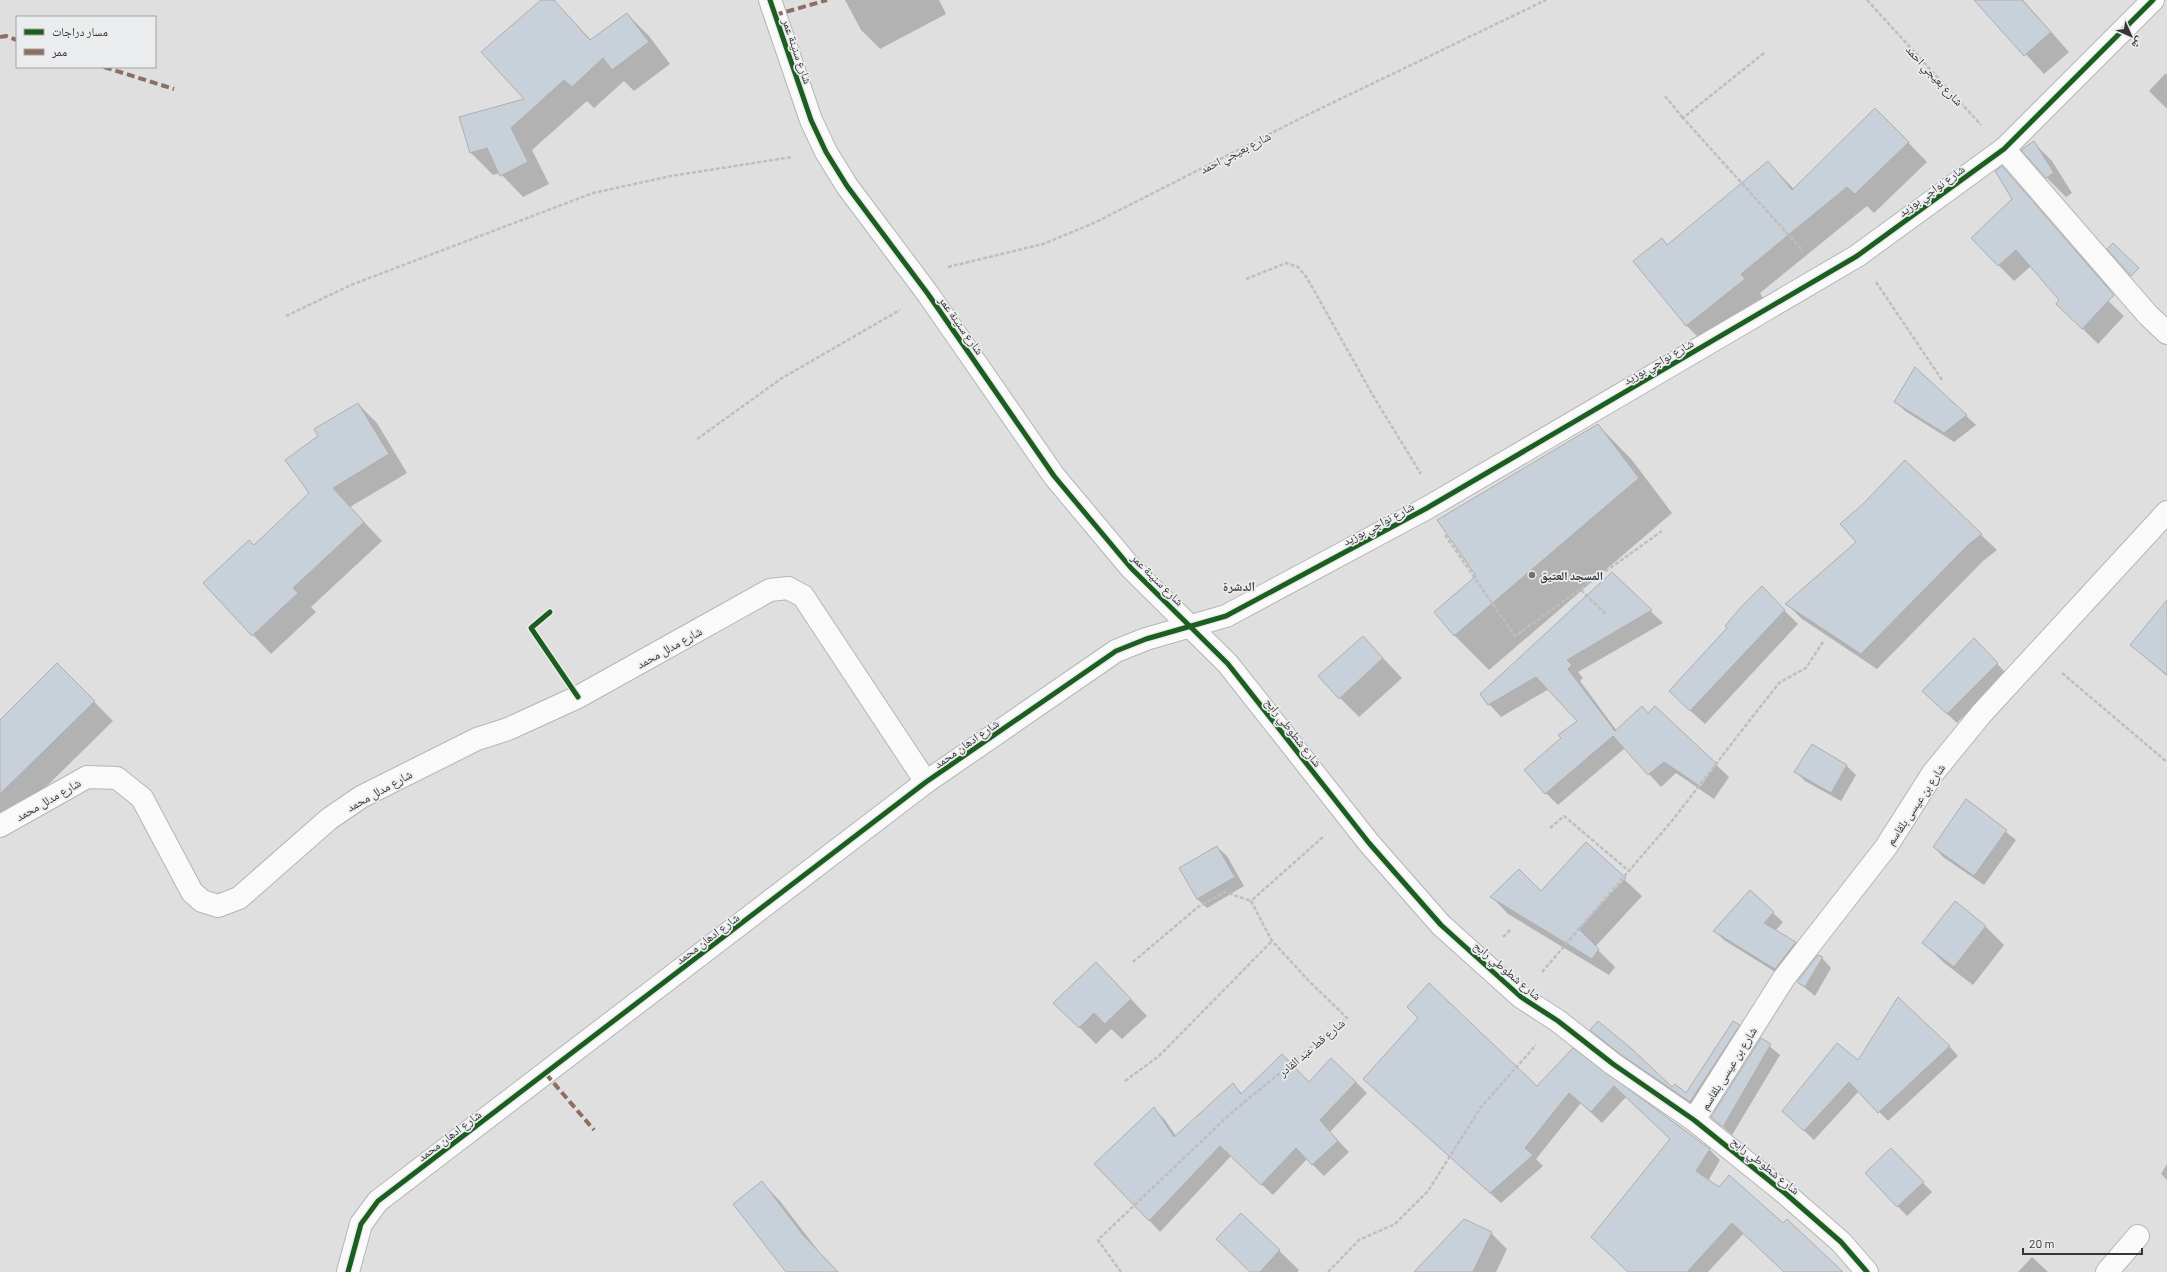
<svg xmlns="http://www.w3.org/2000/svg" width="2167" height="1272" font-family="Barlow,'Noto Naskh Arabic',sans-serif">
<rect width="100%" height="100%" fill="#dfdfdf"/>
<g fill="#0003">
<path d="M542 0H553L591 40 627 14 649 36 670 64 634 91 624 81 594 108 587 101 532 150 549 184 523 197 500 173 493 175 471 153 460 118 526 99Z"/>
<path d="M845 0H939L946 14 880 49 861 30Z"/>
<path d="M1976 0H2023L2069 52 2044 74Z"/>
<path d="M2165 74H2167V109L2149 91Z"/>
<path d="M1894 128 1927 162 1874 213 1867 206 1760 293 1763 298 1706 345 1687 326 1635 261 1662 239 1668 245 1768 162 1794 189Z"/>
<path d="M2033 142 2052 161 2072 193 2066 197 2047 178Z"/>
<path d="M2002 167 2108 287 2102 295 2124 316 2098 344 2073 319 2061 300 2031 266 2014 281 1972 238 2013 199Z"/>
<path d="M1915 368 1976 425 1954 442 1905 411 1896 402Z"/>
<path d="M358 404 377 423 407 473 350 507 382 541 311 607 316 612 271 654 204 583 254 546 310 493 320 436Z"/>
<path d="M1598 425 1632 460 1672 513 1489 670 1455 636 1435 612 1478 576Z"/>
<path d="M1905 462 1997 550 1983 561 1877 669 1802 619 1787 604 1857 542 1864 504Z"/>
<path d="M1612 574 1663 623 1578 672 1583 678 1580 681 1617 731 1649 714 1655 707 1729 777 1714 799 1676 773 1661 787 1625 748 1558 805 1546 793 1562 738 1578 721 1549 689 1501 717 1481 695Z"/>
<path d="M1776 602 1798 624 1705 724 1684 705Z"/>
<path d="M2167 625V676L2131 645Z"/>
<path d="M1363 637 1402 678 1359 717 1340 698Z"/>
<path d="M1974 640 2006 673 1957 723 1932 700Z"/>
<path d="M57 664 113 721 0 832V721Z"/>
<path d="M1812 745 1847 766 1856 775 1841 801 1805 781 1796 772Z"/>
<path d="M1967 800 2016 840 1984 885 1943 857 1934 847Z"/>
<path d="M1586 844 1642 896 1595 947 1615 967 1609 975 1508 914 1492 897 1541 893Z"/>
<path d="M1217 847 1227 856 1244 886 1207 908 1197 899Z"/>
<path d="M1750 892 1783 922 1775 931 1796 943 1805 952 1785 978 1724 940 1715 931Z"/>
<path d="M1985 926 2004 945 1973 985 1943 962 1924 943Z"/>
<path d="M1822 958 1831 968 1815 996 1798 982Z"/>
<path d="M1112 979 1147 1016 1122 1039 1111 1029 1096 1044 1071 1019Z"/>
<path d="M1739 1026 1753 1040 1705 1116 1636 1068 1605 1044 1591 1030 1672 1088 1686 1095Z"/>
<path d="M1761 1039 1780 1055 1732 1135 1712 1117Z"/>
<path d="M1949 1046 1958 1056 1888 1121 1859 1091 1814 1140 1793 1120 1859 1062Z"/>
<path d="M1573 1050 1709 1149 1720 1160 1708 1181 1783 1225 1841 1272H1785L1744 1233 1708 1272H1629L1671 1139 1626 1097 1602 1123 1581 1103 1536 1159 1543 1166 1501 1203 1364 1079 1537 1087Z"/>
<path d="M1356 1082 1367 1093 1330 1132 1349 1152 1324 1176 1307 1159 1273 1195 1231 1156 1160 1232 1149 1220 1154 1109 1165 1120 1176 1136 1233 1084 1242 1094Z"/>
<path d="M1900 1159 1932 1192 1907 1216 1866 1173Z"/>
<path d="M2167 1164V1180L2161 1174Z"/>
<path d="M762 1183 779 1200 820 1253 838 1272H789Z"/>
<path d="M1241 1214 1299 1270 1297 1272H1250Z"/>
<path d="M1491 1233 1507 1249 1496 1272H1416Z"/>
<path d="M2032 1257 2048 1272H2018Z"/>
</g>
<g fill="#c8d0da" stroke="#aeaeae">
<path d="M541 0H554L590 40 627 13 649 42 612 70 603 58 572 87 564 80 511 128 528 162 500 176 487 148 470 153 459 117 524 99 481 52Z"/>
<path d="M1974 0H2022L2051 32 2024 56Z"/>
<path d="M1875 108 1909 142 1855 194 1847 187 1741 274 1745 279 1686 326 1633 261 1662 238 1667 245 1768 161 1792 190Z"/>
<path d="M2034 141 2054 173 2046 178 2021 150Z"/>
<path d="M2002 166 2114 295 2082 329 2056 304 2059 300 2016 250 1998 266 1971 238 2012 199 1995 171Z"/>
<path d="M2113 243 2139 268 2131 276 2107 249Z"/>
<path d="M1915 367 1967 415 1944 433 1894 402Z"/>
<path d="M358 403 389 454 333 488 364 522 293 588 298 593 252 636 203 583 249 540 254 545 309 493 285 460 318 436 314 429Z"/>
<path d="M1598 424 1639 478 1454 636 1434 612 1476 576 1437 520Z"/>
<path d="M1905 460 1982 534 1968 545 1861 654 1785 604 1856 542 1840 524 1863 504Z"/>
<path d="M1612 572 1652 610 1567 660 1572 665 1568 669 1615 731 1642 706 1648 713 1655 706 1717 764 1701 787 1664 762 1648 775 1613 736 1545 794 1524 770 1561 738 1558 735 1577 721 1536 677 1488 705 1480 694Z"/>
<path d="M1762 586 1785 610 1690 711 1669 691 1727 628 1725 626 1742 606Z"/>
<path d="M2167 600V675L2130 645Z"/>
<path d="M1363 636 1383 658 1339 699 1318 676Z"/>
<path d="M1974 638 1998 663 1947 714 1922 691Z"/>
<path d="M57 663 95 701 0 794V720Z"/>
<path d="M1812 744 1847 765 1831 793 1794 772Z"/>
<path d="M1966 799 2007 830 1974 876 1933 847Z"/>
<path d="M1586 842 1626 878 1579 929 1599 949 1592 959 1490 897 1519 869 1541 891Z"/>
<path d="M1217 846 1235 877 1197 899 1179 868Z"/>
<path d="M1750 890 1774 912 1764 923 1796 942 1775 969 1713 931Z"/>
<path d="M1955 901 1986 926 1954 967 1922 943Z"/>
<path d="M1818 955 1823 957 1805 987 1797 982Z"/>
<path d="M1096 962 1131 999 1105 1024 1094 1013 1079 1028 1053 1003Z"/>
<path d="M1429 983 1537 1086 1573 1048 1710 1149 1696 1171 1719 1187 1729 1175 1783 1223 1787 1219 1843 1272H1784L1732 1223 1687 1272H1628L1591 1237 1670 1139 1614 1086 1591 1112 1569 1093 1525 1148 1533 1155 1490 1193 1363 1079 1418 1018 1407 1007Z"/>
<path d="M1898 997 1950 1046 1878 1113 1849 1082 1804 1131 1782 1111 1837 1043 1858 1060Z"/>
<path d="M1598 1021 1632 1049 1672 1087 1675 1084 1686 1093 1733 1021 1740 1025 1690 1102 1620 1054 1590 1030Z"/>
<path d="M1761 1038 1771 1044 1723 1127 1711 1117Z"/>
<path d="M1282 1054 1309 1082 1331 1058 1356 1082 1320 1120 1338 1141 1312 1165 1296 1148 1261 1185 1220 1146 1149 1221 1094 1164 1154 1107 1174 1137 1233 1083 1241 1094Z"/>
<path d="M1891 1148 1924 1182 1897 1207 1865 1173Z"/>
<path d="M762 1181 803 1235 838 1272H786L733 1204Z"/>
<path d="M1241 1213 1280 1250 1260 1272H1250L1216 1239Z"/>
<path d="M1464 1219 1492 1232 1473 1272H1414Z"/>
</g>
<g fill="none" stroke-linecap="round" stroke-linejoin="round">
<g stroke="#b5b5b5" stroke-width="24">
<g id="minor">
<path d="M770 0 811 120 826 152 847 186 928 294 1054 476 1131 568 1228 664 1369 843 1441 925 1521 997 1558 1021 1613 1064 1694 1120 1786 1194 1841 1242 1867 1272"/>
<path d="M2004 149 2148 315 2167 333"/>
<path d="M0 826 87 777 117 778 142 798 192 892 202 901 218 906 239 898 329 819 361 797 477 739 508 729 578 697 770 590 788 588 803 596 926 782"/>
<path d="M1694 1120 1784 978 1886 847 1933 773 1982 713 2167 512"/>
<path d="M348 1272 361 1224 378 1201 926 782 1116 651 1146 639 1226 616 1427 508 1857 256 2004 149 2153 0"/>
<path d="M2107 1272 2138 1236"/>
</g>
</g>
<g stroke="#bebebf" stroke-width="2.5" stroke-dasharray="4 2" stroke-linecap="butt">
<path d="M1867 0 1981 125"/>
<path d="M1764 53 1683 118 1803 251"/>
<path d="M1665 96 1683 118"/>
<path d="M948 267 1043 244 1094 223 1303 117 1546 0"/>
<path d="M1246 279 1286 263 1298 267 1307 278 1375 399 1421 474"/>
<path d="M1876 282 1942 380"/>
<path d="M286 316 351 285 593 193 671 176 792 157"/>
<path d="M697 439 782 378 900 310"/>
<path d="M1445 535 1515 636 1662 531"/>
<path d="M1581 590 1606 614"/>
<path d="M2062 673 2167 762"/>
<path d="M1550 828 1564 816 1629 871"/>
<path d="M1503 937 1510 930"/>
<path d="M1133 962 1198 907 1225 892 1251 901"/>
<path d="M1542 972 1671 822 1764 702 1780 682 1806 668 1823 642"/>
<path d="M1125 1081 1159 1056 1272 941"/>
<path d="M1121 1272 1098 1240 1231 1113 1347 1018 1309 981 1272 941 1251 901 1323 837"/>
<path d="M1328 1272 1359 1240 1395 1224 1428 1191 1481 1107 1536 1045"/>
</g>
<use href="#minor" stroke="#fafafa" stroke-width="22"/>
<g stroke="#8d6e63" stroke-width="4" stroke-dasharray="8 4" stroke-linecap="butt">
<path d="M775 15 827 0"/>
<path d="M0 37 6 36 17 40"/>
<path d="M104 67 174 89"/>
<path d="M546 1074 594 1130"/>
</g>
<g stroke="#ebeced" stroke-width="8">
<g id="cycleway">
<path d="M770 0 811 120 826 152 847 186 928 294 1054 476 1131 568 1228 664 1369 843 1441 925 1521 997 1558 1021 1613 1064 1694 1120 1786 1194 1841 1242 1867 1272"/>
<path d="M550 612 531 628 578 697"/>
<path d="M348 1272 361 1224 378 1201 926 782 1116 651 1146 639 1226 616 1427 508 1857 256 2004 149 2153 0"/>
</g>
</g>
<use href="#cycleway" stroke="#1b5e20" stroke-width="5"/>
</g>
<circle fill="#717172" stroke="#ebeced" stroke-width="1.5" cx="1532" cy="575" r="4"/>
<g text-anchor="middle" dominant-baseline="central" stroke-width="3.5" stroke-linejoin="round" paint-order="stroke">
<g font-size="12" fill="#363637" stroke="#ebeced">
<text transform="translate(798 51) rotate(71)">شارع سنينة عمر</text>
<text transform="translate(1935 75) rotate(47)">شارع بعيجي احمد</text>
<text transform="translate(1235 152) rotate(-27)">شارع بعيجي احمد</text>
<text transform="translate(1931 190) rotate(-36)">شارع نواجي بوزيد</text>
<text transform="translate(962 325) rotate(55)">شارع سنينة عمر</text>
<text transform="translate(1658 361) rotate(-30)">شارع نواجي بوزيد</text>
<text transform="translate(1378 523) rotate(-28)">شارع نواجي بوزيد</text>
<text transform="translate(1158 579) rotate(45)">شارع سنينة عمر</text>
<text transform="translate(669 647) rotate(-29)">شارع مدلل محمد</text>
<text transform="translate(1294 732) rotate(52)">شارع شطوطي رابح</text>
<text transform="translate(966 743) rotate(-35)">شارع ادهان محمد</text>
<text transform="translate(379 790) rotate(-29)">شارع مدلل محمد</text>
<text transform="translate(48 799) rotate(-30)">شارع مدلل محمد</text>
<text transform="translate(1915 804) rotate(-56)">شارع بن عيسى بلقاسم</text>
<text transform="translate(707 938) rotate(-37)">شارع ادهان محمد</text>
<text transform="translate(1508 970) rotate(40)">شارع شطوطي رابح</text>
<text transform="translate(1311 1047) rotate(-40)">شارع قط عبد القادر</text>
<text transform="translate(1728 1068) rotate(-58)">شارع بن عيسى بلقاسم</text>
<text transform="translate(449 1135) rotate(-37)">شارع ادهان محمد</text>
<text transform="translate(1766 1165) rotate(39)">شارع شطوطي رابح</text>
</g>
<g font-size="12" font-weight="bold" fill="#363637" stroke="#ebeced" text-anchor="start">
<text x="1540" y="575">المسجد العتيق</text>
</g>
<g font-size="13" font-weight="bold" fill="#4b4b4c" stroke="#ebeced">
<text x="1239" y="586">الدشرة</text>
</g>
</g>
<rect x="16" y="16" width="140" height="52" fill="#ebeced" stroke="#a3a3a4"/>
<rect x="24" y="29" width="20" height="6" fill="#1b5e20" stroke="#a3a3a4"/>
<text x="52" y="36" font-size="12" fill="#363637">مسار دراجات</text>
<rect x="24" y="49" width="20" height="6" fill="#8d6e63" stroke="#a3a3a4"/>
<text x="52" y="56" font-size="12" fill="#363637">ممر</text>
<g transform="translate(2131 36) rotate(135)" stroke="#ebeced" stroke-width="3" paint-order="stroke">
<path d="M0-3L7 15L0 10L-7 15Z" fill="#363637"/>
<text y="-6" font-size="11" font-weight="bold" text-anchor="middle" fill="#363637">ش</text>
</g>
<path d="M2023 1248v6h119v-6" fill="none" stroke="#363637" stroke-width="2"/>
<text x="2029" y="1248" font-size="12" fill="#363637" stroke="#ebeced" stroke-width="3" paint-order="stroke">20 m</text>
</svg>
